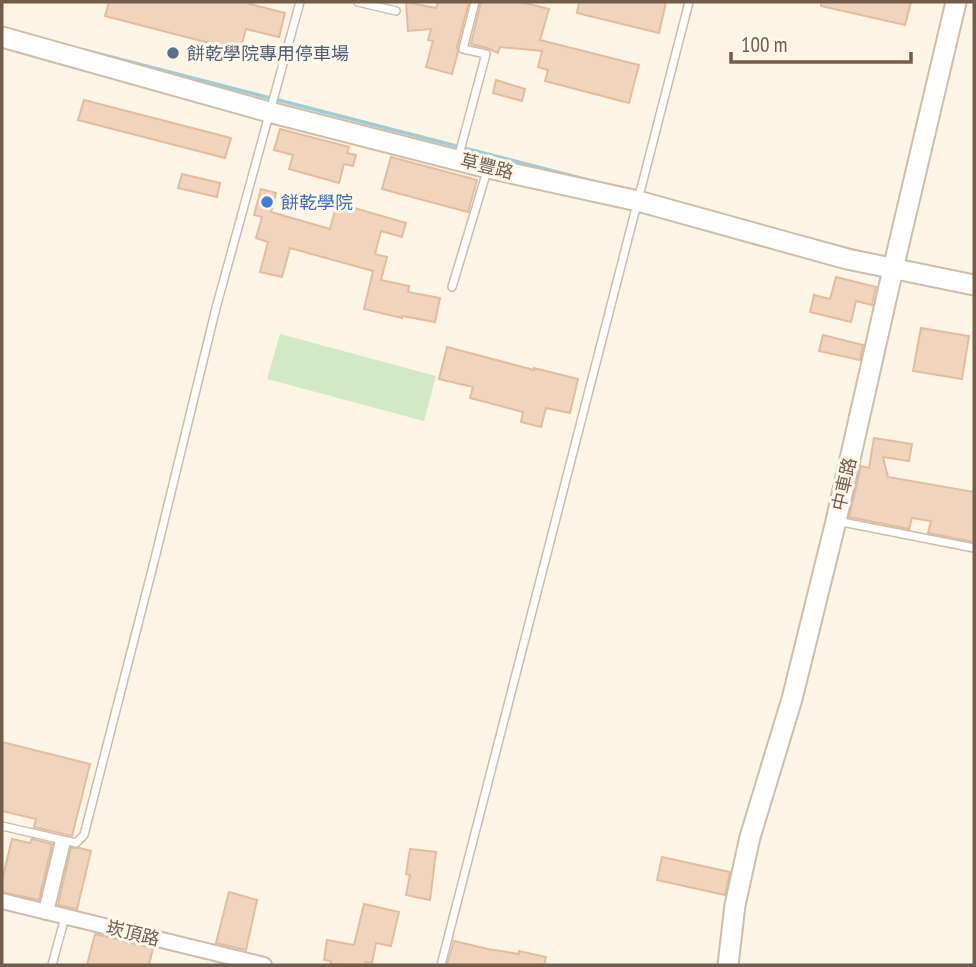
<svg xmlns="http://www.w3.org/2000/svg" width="976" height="967" font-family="'PT Sans Narrow','Noto Sans TC',sans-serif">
<rect width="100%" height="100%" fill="#fcf4e5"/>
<path fill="#d1e9c4" d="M280 334 436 376 424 421 267 379Z"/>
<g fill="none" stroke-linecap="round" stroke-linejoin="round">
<g stroke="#a0cbd6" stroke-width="3.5">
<path d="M84 50 592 181"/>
<path d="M796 235 863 253"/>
</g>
</g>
<g fill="#f0d4bd" stroke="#e3bc9e" stroke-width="2">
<path d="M109 2H251L250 4 285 13 279 37 246 29 240 51 105 16Z"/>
<path d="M406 2 436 8 438 2H469L457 47 458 52 452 74 426 67 433 41 428 40 431 29 408 31Z"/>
<path d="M481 2H521L549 9 540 40 639 65 629 103 545 81 548 70 538 67 542 51 500 47 498 53 487 48 471 44Z"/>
<path d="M579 2H666L659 33 577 13Z"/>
<path d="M821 2H911L905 25 821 6Z"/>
<path d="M496 80 525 89 522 101 493 93Z"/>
<path d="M84 100 231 138 225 158 78 120Z"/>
<path d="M280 129 349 147 347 153 356 155 353 166 344 164 339 183 289 169 293 155 274 150Z"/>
<path d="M391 157 477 180 468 212 382 189Z"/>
<path d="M182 174 220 183 217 197 178 188Z"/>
<path d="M261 189 276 193 271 212 330 229 337 203 406 223 402 237 381 231 375 254 387 257 381 280 409 286 408 292 440 298 435 322 402 316V318L364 309 373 271 290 248 282 277 260 272 268 242 256 238 262 217 254 215Z"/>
<path d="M836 277 876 287 872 305 856 301 851 322 810 312 814 295 830 299Z"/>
<path d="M921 328 969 336 962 379 913 371Z"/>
<path d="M823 335 863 345 860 360 819 351Z"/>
<path d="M447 347 534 370V368L578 379 570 413 546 408 541 427 521 422 523 412 470 398 473 387 439 379Z"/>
<path d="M874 438 912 444 909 461 883 457 888 477 974 492V542L928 533 931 521 912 518 909 529 849 517 861 466 869 468Z"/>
<path d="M2 742 90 764 72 836 34 827 36 819 2 811Z"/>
<path d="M12 839 30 843 32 839 52 844 39 900 2 892V881Z"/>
<path d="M71 848H80L91 851 77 909 58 905Z"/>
<path d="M410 849 436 852 430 900 406 895 410 875 406 874Z"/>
<path d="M662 857 730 872 725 895 657 880Z"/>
<path d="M229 892 257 900 246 950 216 943Z"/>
<path d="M364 904 399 912 391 946 376 943 372 963 366 962 365 965 330 964 331 961 324 960 327 940 354 945Z"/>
<path d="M95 934 153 948 149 965H87Z"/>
<path d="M454 941 488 949 519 954V951L546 957 544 965H447Z"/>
</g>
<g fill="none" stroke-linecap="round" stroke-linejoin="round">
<g stroke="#cdbcac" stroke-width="10">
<g id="lane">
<path d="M358 2 396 11"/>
<path d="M458 158 486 54 463 49 475 2"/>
<path d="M452 287 487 171"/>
<path d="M837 521 974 548"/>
<path d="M2 826 76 843 84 835 155 558 216 308 300 2"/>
<path d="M52 965 65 917"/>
<path d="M441 965 689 2"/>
</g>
</g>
<g stroke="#cdbcac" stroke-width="18">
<g id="street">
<path d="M2 901 264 965"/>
<path d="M46 912 62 845"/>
</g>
</g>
<g stroke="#d0bda9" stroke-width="23">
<g id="secondary">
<path d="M2 37 269 112 488 168 638 201 847 259 974 285"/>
<path d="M728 965 735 905 750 837 792 699 836 521 893 269 956 2"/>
</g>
</g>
<use href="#lane" stroke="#fff" stroke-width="7"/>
<use href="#street" stroke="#fff" stroke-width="14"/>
<use href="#secondary" stroke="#fff" stroke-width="19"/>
</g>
<circle fill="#5c6f8a" stroke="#fff8eb" stroke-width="2.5" cx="173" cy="53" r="7"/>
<circle fill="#3f7fe0" stroke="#fff8eb" stroke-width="2.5" cx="267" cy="202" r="7"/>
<g text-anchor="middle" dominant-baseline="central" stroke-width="6" stroke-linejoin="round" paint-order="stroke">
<g font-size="18" fill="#4e5e75" stroke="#fff8eb" text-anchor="start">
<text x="187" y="53">餅乾學院專用停車場</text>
</g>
<g font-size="18" fill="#745c4b" stroke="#fff8eb">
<text transform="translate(487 166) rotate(14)">草豐路</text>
<text transform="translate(844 484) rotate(-77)">中車路</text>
<text transform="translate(133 933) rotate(14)">崁頂路</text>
</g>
<g font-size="18" fill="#366cbe" stroke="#fff8eb" text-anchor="start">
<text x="281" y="202">餅乾學院</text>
</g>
</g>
<rect width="976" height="967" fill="none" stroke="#745c4b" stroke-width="7"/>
<path d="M731 52v10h180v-10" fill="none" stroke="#745c4b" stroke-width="3.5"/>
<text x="741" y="52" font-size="21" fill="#745c4b" stroke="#fff8eb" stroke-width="5" paint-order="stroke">100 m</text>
</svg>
